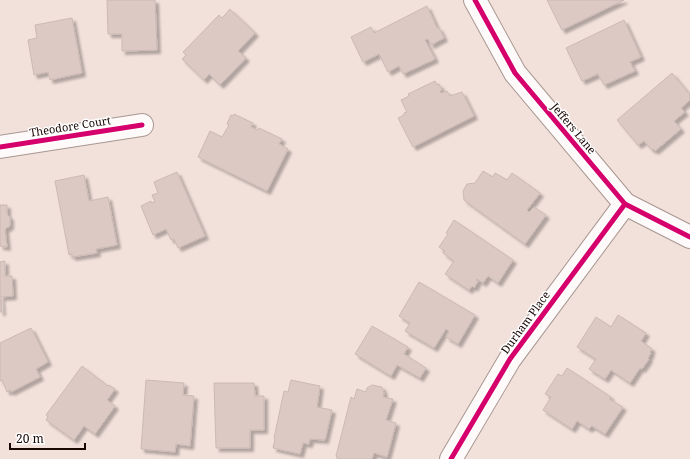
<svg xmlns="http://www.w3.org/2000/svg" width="690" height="459" font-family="'Noto Serif',serif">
<defs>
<filter id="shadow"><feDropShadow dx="3.5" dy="3.5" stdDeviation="1" flood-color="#0004"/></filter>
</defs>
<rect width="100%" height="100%" fill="#f2e0da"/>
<g fill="#dcc9c3" stroke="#cbb9b4" filter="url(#shadow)">
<path d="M107 0H155L157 50 122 51V34H108Z"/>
<path d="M547 0H624L562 30Z"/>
<path d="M427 6 437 28H439L444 38 431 45 428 39 425 40 435 59 403 74 399 66 388 72 379 54 363 62 351 37 371 27 374 33Z"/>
<path d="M230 9 255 33 238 51 246 58 220 85 209 74 204 80 182 59 186 55 183 52 219 15 222 18Z"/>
<path d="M72 18 82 73 50 80 48 72 34 75 28 40 37 38 35 25Z"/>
<path d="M624 20 641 57 630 62 635 71 604 85 598 74 582 81 566 48Z"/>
<path d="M672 73 690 95V100L681 108 685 112 674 121 681 129 655 151 653 149 652 150 644 141 638 145 617 120Z"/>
<path d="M435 81 437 85 439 84 442 90 440 91 441 93 447 91 450 96 462 92 474 116 413 147 398 118 404 115V113L407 112 401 100 409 96 408 94Z"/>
<path d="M234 114 253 123 251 127 258 130 259 128 282 139 279 144 288 149 267 191 198 157 210 131 222 137 229 125 227 124 231 115 233 116Z"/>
<path d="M483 171 493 177 495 173 507 180 512 173 540 193 527 210 529 212 534 207 546 215 525 244 464 200 463 191 467 184 475 183Z"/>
<path d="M177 172 205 236 178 248 174 239 171 240 166 229 153 235 141 206 151 201V203L155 202 152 195 158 193 154 182Z"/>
<path d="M84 175 89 201 108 197 117 245 96 249 97 253 72 257V254L69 255 55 181Z"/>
<path d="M0 205H7V214L10 217V226L5 229 7 247 0 246Z"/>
<path d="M454 220 513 260 498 283 488 276 483 283 477 279 476 280 478 281 474 288 472 286 469 290 445 274 454 261 443 253 445 251 439 247 448 234 446 233Z"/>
<path d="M5 261V276H12L13 296 1 297 2 312H0V262Z"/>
<path d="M419 282 475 315 458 344 446 337 449 331 446 329 434 348 405 331 410 323 399 316Z"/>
<path d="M618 315 646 333 641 341 652 349 650 352 651 353 648 358 649 359 642 369 640 368 630 383 611 370 605 379 589 369 596 359 577 347 596 317 611 327Z"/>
<path d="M372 326 408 347 404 354 426 368 420 378 397 365 391 376 355 354Z"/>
<path d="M31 328 48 362 36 369 40 377 11 392 10 390 7 392 2 380 0 381V343Z"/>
<path d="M82 366 108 386 109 385 115 389 107 400 115 406 95 434 84 426 74 440 46 420 48 417 46 415Z"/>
<path d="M567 368 611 397 609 399 623 407 605 434 592 426 589 429 577 421 572 429 543 410 551 397 545 394 558 374 562 376Z"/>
<path d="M146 380 184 383 183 395 194 396 190 446 176 444 175 452 141 449Z"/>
<path d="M291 380 320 386 317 407 332 410 325 440 310 439 309 444 303 443 300 454 273 448 275 439 274 438 284 391 288 392Z"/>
<path d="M214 383H254L255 396H264V430H250V448H216Z"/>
<path d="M372 385 382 387 384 393 383 397 393 399 386 420 396 423 387 457 374 453 372 459H337V457L336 456 351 397 354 399 357 389 366 392 367 388Z"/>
</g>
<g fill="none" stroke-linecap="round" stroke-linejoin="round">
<g stroke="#a89792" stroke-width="24">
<g id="minor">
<path d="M475 0 515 73 625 204 690 237"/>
<path d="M0 147 142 125"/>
<path d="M451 459 510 359 625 204"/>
</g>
</g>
<use href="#minor" stroke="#fdfaf9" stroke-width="22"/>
<g stroke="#fff" stroke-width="8">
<g id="cycleway">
<path d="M475 0 515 73 625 204 690 237"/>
<path d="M0 147 142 125"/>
<path d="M451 459 510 359 625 204"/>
</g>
</g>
<use href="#cycleway" stroke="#d6006c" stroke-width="5"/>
</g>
<g text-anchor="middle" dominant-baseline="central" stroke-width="3" stroke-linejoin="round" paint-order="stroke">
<g font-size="11" fill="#190704" stroke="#fff">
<text transform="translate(70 126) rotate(-9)">Theodore Court</text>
<text transform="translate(574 128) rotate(50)">Jeffers Lane</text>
<text transform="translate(525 322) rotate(-54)">Durham Place</text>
</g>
</g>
<path d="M10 443v6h75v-6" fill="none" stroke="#190704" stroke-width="2"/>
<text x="16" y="443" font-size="12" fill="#190704" stroke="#ffffff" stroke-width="3" paint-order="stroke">20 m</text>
</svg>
